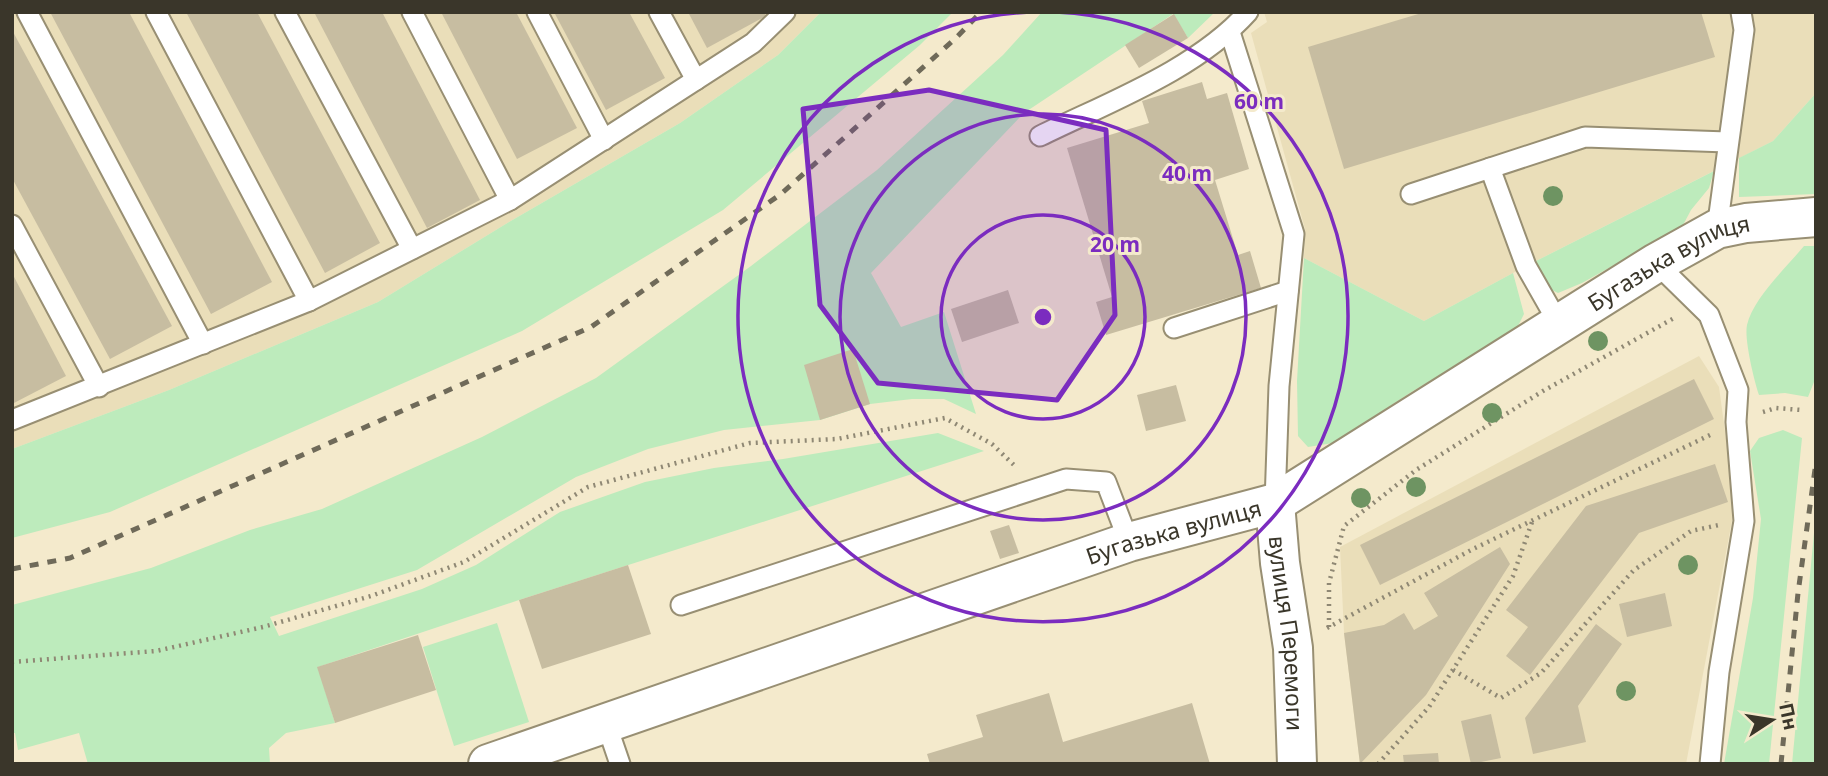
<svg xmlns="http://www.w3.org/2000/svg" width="1828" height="776" font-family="'Noto Sans',sans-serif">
<rect width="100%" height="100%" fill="#f4eacc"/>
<g fill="#eadeb9">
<path d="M12 12H821L778 55 680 123 509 222 378 302 169 390 12 449Z"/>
<path d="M1264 12H1816V93L1773 141 1526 266 1424 321 1304 258 1305 229 1251 33 1267 22Z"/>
<path d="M1699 356 1719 387 1735 505 1686 764H1360L1344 633 1340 547Z"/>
</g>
<g fill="#bdebbc">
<path d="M821 12H953L920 45 723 210 522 331 110 512 12 538V449L169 390 378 302 509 222 680 123 778 55Z"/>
<path d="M1042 12H1215L1188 38 1173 14 1024 113 871 273 901 327 944 312 976 414 944 399H912L870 404 820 420 724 430 648 449 576 477 417 570 270 617 279 636 422 589 476 565 560 512 645 482 714 468 783 459 938 433 984 451 519 600 318 667 335 723 286 733 269 748 270 764H88L79 733 18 750 15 733H12V605L151 568 250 530 322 509 482 437 596 378 751 266 877 170 1003 55Z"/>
<path d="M1816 93V194L1739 197V158L1773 141Z"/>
<path d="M1714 171 1709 188 1691 210 1682 227 1582 283 1558 293 1550 289 1536 261Z"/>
<path d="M1804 246H1816L1814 382 1808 397 1785 393 1759 395C1754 380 1744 339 1747 325 1753 298 1787 267 1804 246Z"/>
<path d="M1304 258 1424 321 1513 273 1524 314 1516 330 1413 391 1333 443 1308 447 1298 436 1297 381Z"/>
<path d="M1783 430 1802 438 1769 764H1724L1753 598 1761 519 1750 451 1759 438Z"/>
<path d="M1816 512V764H1792Z"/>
<path d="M497 623 529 722 454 746 423 647Z"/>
</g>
<g fill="#c7bda1">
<path d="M50 12H129L272 282 211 314Z"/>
<path d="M186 12H257L380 243 325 273Z"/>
<path d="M314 12H382L480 200 427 228Z"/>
<path d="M441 12H516L577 128 517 159Z"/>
<path d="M554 12H629L665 78 606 110Z"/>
<path d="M688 12H764L766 16 707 48Z"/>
<path d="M1425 12H1701L1715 57 1344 169 1308 47Z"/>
<path d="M1174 14 1188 38 1139 68 1125 45Z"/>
<path d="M12 30 172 326 110 359 12 178Z"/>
<path d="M1202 82 1207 99 1227 93 1249 169 1215 180 1238 255 1250 251 1261 288 1106 335 1096 302 1112 297 1067 148 1149 123 1142 101Z"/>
<path d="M12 273 66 376 12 404Z"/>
<path d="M1008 290 1019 323 962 342 951 309Z"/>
<path d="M853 349 870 404 820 420 804 365Z"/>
<path d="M1694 379 1714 419 1380 585 1360 545Z"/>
<path d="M1176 385 1186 421 1146 431 1137 395Z"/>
<path d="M1715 464 1728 502 1639 533 1530 675 1506 656 1528 627 1506 610 1586 506Z"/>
<path d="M1009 525 1019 553 1000 559 990 531Z"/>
<path d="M1500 547 1510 564 1426 695 1360 764 1344 633 1384 625 1404 613 1414 630 1438 616 1424 593Z"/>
<path d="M628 565 651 634 542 669 519 600Z"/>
<path d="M1665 593 1672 626 1627 637 1619 604Z"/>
<path d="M1596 624 1622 644 1578 706 1586 742 1533 754 1525 718Z"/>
<path d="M418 635 436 690 335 723 317 667Z"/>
<path d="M1049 693 1063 742 1192 703 1210 764H930L927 754 983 737 976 715Z"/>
<path d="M1491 714 1501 758 1471 764 1461 721Z"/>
<path d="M1438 753 1439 764H1404L1403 755Z"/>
</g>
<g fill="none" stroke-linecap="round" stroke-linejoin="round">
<g stroke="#988f73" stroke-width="23">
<g id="service">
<path d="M27 12 203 344"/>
<path d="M156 12 309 301"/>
<path d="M285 12 412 249"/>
<path d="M412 12 510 200"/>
<path d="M537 12 604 140"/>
<path d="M659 12 696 80"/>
<path d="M1230 32 1294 234 1279 386 1275 503"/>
<path d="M1040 136C1109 102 1196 70 1248 12"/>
<path d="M1490 168 1526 266 1559 324"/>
<path d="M1411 194 1585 137 1727 142"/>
<path d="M12 225 99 387"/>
<path d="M1717 229 1744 30 1741 12"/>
<path d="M1656 263 1709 315 1738 390 1736 422 1744 521 1719 672 1710 764"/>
<path d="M1174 328 1288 291"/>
<path d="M12 420 309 301 510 200 753 43 785 12"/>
<path d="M681 605 1066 479 1106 482 1129 542"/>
<path d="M606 723 620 764"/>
</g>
</g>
<g stroke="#988f73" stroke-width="42">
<g id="minor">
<path id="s1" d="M1275 503 1280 563 1293 648 1297 764"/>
</g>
</g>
<g stroke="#988f73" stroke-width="42">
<g id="tertiary">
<path id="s2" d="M488 764 1129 542 1275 503 1656 263 1717 229 1746 223 1816 217"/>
</g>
</g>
<g stroke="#8f8874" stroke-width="4.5" stroke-dasharray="2 5" stroke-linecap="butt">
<path d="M1763 412 1776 408 1801 410"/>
<path d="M1329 627V583L1344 526 1416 470 1543 391 1676 317"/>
<path d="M1327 628 1473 549 1710 435"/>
<path d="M12 662 156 651 263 627 371 596 464 562 588 487 750 443 837 439 945 418 992 444 1016 467"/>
<path d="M1453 670 1501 698 1541 673 1634 570 1691 531 1719 525"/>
<path d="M1378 764 1429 707 1513 576 1532 522"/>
</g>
<use href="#service" stroke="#fff" stroke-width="19"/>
<use href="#minor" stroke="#fff" stroke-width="38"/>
<use href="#tertiary" stroke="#fff" stroke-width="38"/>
<g stroke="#6f6a59" stroke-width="5" stroke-dasharray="9 9" stroke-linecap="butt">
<path d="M12 569 70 558 591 327 781 194 956 38 981 12"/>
<path d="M1781 764 1798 593 1816 462"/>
</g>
</g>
<g fill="#6e9462">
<circle cx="1553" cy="196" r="10"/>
<circle cx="1598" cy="341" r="10"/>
<circle cx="1492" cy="413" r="10"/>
<circle cx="1416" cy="487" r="10"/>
<circle cx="1361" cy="498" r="10"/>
<circle cx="1688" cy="565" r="10"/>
<circle cx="1626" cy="691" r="10"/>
</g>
<path fill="#7b2cbf" fill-opacity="0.2" stroke="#7b2cbf" stroke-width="5" stroke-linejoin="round" d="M929 90 1106 130 1115 315 1057 400 878 383 820 305 803 109Z"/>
<g fill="none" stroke="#7b2cbf" stroke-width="3.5">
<circle cx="1043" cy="317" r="102"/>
<circle cx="1043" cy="317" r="203"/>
<path d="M1056 12A305 305 0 1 1 1030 12"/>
</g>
<g text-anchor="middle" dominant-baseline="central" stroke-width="6" stroke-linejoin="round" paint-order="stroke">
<g font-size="23" fill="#3a362a" stroke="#f4eacc">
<text stroke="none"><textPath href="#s2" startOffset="1292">Бугазька вулиця</textPath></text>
<text stroke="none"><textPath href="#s2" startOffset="724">Бугазька вулиця</textPath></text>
<text stroke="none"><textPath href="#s1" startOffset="131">вулиця Перемоги</textPath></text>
</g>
</g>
<circle cx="1043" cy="317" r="10" fill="#7b2cbf" stroke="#f4eacc" stroke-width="3.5"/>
<g font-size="21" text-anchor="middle" font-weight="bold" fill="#7b2cbf" stroke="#f4eacc" stroke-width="6" stroke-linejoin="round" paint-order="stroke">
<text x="1259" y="109">60 m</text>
<text x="1187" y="181">40 m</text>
<text x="1115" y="252">20 m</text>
</g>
<rect width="1828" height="776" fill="none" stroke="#3a362a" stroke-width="28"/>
<g transform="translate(1772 720) rotate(78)" stroke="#f4eacc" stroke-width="5" paint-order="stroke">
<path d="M0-5L12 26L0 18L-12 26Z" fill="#3a362a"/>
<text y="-10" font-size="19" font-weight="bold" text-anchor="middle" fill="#3a362a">Пн</text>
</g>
</svg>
